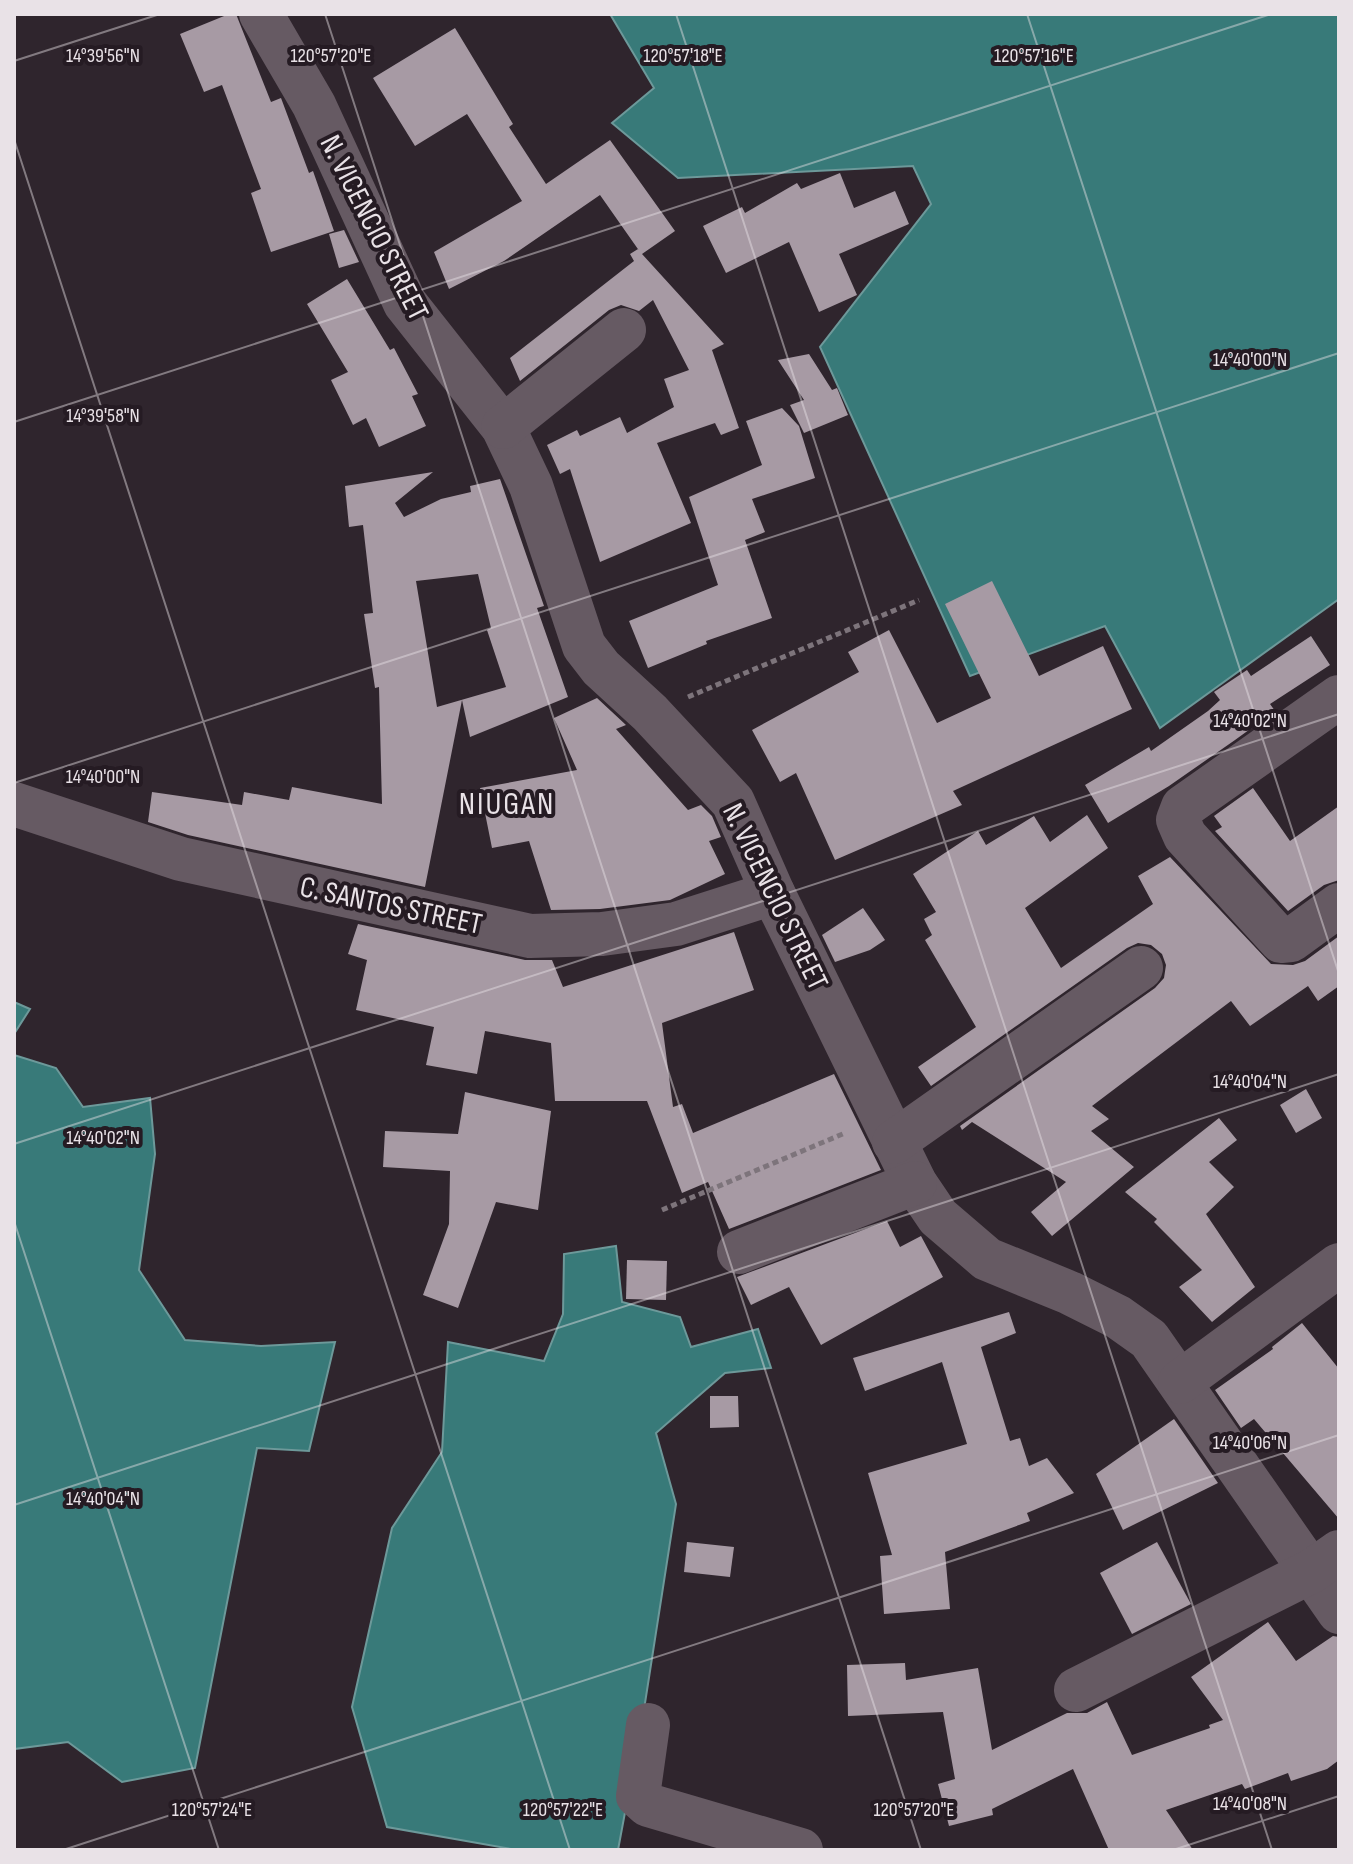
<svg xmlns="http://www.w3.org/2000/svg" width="1353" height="1864" font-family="'Sofia Sans Condensed',sans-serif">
<rect width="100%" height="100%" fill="#2f252d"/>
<g fill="#387a79" stroke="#6d999a" stroke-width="2">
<path d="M610 14H1339V599L1160 728 1105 626 970 676 820 347 931 204 913 166 678 178 612 123 654 88Z"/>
<path d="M14 1002 30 1009 14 1034Z"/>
<path d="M14 1055 56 1068 83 1107 150 1098 155 1154 139 1270 185 1340 261 1346 335 1342 309 1451 257 1448 195 1768 122 1782 68 1742 14 1749Z"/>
<path d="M616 1246 622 1302 680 1317 691 1347 758 1329 771 1368 725 1373 656 1433 676 1504 643 1716 618 1850H517L387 1827 352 1707 392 1528 442 1452 448 1342 544 1361 563 1314 564 1254Z"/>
</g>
<g fill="#a79aa4" fill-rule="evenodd">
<path d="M229 14H236L271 102 281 98 309 173 313 171 334 231 271 252 251 193 261 189 222 85 204 92 180 34Z"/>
<path d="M455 28 513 124 509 127 546 184 610 140 675 231 642 254 724 344 712 350 739 428 721 435 715 423 657 443 691 523 600 562 570 469 560 474 547 445 577 430 580 436 620 417 627 433 674 407 664 379 689 370 653 300 639 311 621 305 609 310 520 381 510 358 634 261 630 254 638 249 640 252 600 195 504 261 449 289 434 252 522 201 467 114 415 146 373 78Z"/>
<path d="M840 173 854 208 895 191 909 224 839 254 857 295 819 312 789 242 726 273 703 226 742 207 745 213 797 183 801 189Z"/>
<path d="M344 230 359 262 339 268 329 234Z"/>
<path d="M347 279 390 350 394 348 418 394 412 396 426 426 379 447 366 418 353 425 331 380 348 372 307 304Z"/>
<path d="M809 354 832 390 837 388 848 415 804 433 790 405 804 400 778 360Z"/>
<path d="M782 408 799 426 815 478 752 499 765 532 745 540 772 618 706 641 707 644 648 668 629 621 718 585 689 497 762 465 746 421Z"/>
<path d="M433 472 395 503 404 517 441 499 471 492 470 486 500 479 544 606 537 608 568 697 470 737 462 700 425 887 188 835 148 822 152 792 242 805 244 792 289 800 292 787 382 804 379 687 375 688 364 614 373 613 363 525 349 527 345 486ZM478 574 491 628 487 630 506 687 437 707 416 581Z"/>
<path d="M992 581 1039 676 1103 646 1132 709 953 791 962 805 835 860 796 773 780 782 752 730 859 672 848 652 889 630 937 723 991 698 945 604Z"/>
<path d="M1311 636 1330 665 1270 704 1275 711 1235 740 1169 786 1108 823 1085 785 1149 747 1151 751 1208 711 1220 700 1214 692 1247 670 1251 676Z"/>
<path d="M597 698 626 725 616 729 688 810 701 805 712 816 721 837 709 841 725 874 670 900 600 909 551 910 529 841 492 848 480 788 577 770 554 718Z"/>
<path d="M1253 788 1290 841 1339 806V880L1324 885 1288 911 1215 831 1222 827 1214 816Z"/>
<path d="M1087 815 1108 848 1025 908 1061 968 1153 904 1138 876 1170 857 1271 964 1293 965 1305 961 1339 936V986L1318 1001 1308 986 1250 1026 1231 1001 1092 1106 1109 1119 1091 1131 1134 1167 1052 1236 1031 1212 1066 1182 972 1122 962 1130 960 1126 1155 988 1164 978 1166 965 1162 954 1151 945 1138 943 1127 948 931 1086 918 1067 976 1027 925 940 932 935 924 919 936 912 913 874 978 831 986 845 1034 816 1050 842Z"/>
<path d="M863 908 885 940 870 950 835 962 822 935Z"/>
<path d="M358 924 525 960H552L563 987 734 932 754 990 662 1023 673 1107 682 1104 693 1133 834 1074 881 1170 729 1229 708 1182 682 1193 647 1101H555L551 1043 485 1031 477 1074 426 1065 434 1027 356 1010 367 960 348 954Z"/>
<path d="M1306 1089 1322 1118 1296 1133 1280 1105Z"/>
<path d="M465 1092 551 1111 538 1210 496 1202 458 1308 423 1295 449 1224 450 1171 383 1167 385 1131 458 1134Z"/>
<path d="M1219 1118 1237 1140 1209 1162 1234 1187 1206 1214 1255 1287 1212 1322 1179 1287 1202 1270 1154 1222 1157 1219 1125 1192Z"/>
<path d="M887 1221 900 1247 921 1236 943 1277 821 1345 789 1287 751 1305 737 1277Z"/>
<path d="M627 1260 667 1261 666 1300 626 1299Z"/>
<path d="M1009 1312 1016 1333 981 1347 1010 1441 1020 1438 1029 1466 1047 1458 1074 1493 1027 1513 1030 1521 945 1552 950 1609 884 1614 880 1556 892 1555 868 1473 967 1444 942 1362 865 1391 853 1358Z"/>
<path d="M1302 1323 1339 1369V1519L1254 1419 1241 1428 1215 1390 1273 1349 1272 1347Z"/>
<path d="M710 1396H738L739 1427 710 1428Z"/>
<path d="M1174 1419 1218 1483 1123 1530 1096 1474Z"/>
<path d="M687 1542 734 1547 730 1577 684 1572Z"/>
<path d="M1157 1542 1191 1604 1132 1634 1100 1573Z"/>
<path d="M1268 1622 1296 1661 1333 1636 1339 1637V1760L1327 1769 1291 1781 1288 1773 1245 1789 1242 1784 1166 1810 1193 1850H1109L1073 1769 992 1809 993 1815 949 1826 938 1784 955 1779 943 1712 848 1716 847 1665 905 1663 906 1680 978 1668 992 1750 1067 1713H1087L1107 1702 1132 1755 1210 1728 1209 1725 1223 1720 1191 1677Z"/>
</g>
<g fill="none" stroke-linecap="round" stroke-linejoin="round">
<g stroke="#7d747b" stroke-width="5" stroke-dasharray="6 4" stroke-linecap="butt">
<path d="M688 697 919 600"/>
<path d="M662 1210 845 1133"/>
</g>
<g stroke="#665a63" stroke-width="44">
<path d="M261 14 314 105 405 303 503 427 531 486 584 646 601 668 650 713 733 802 773 893 915 1183 938 1217 987 1259 1070 1293 1118 1317 1149 1339 1339 1612"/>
<path d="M503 427 624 330"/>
<path d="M1339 697 1183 807 1178 820 1185 836 1281 941 1291 940 1339 905"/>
<path d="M14 804 181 859 530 936 602 934 676 924 773 893"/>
<path d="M894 1142 1141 968"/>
<path d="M739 1252 915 1183"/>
<path d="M1180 1382 1339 1265"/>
<path d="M1076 1690 1312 1571 1339 1552"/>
<path d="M648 1725 638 1796 648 1805 801 1850"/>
</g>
</g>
<path fill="none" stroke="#e9e2e7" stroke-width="2" stroke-opacity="0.45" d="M325 14 921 1850M676 14 1272 1850M1027 14 1339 974M14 61 160 14M14 139 570 1850M14 422 1271 14M14 783 1339 353M14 1144 1339 714M14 1221 219 1850M14 1505 1339 1074M63 1850 1339 1435M1173 1850 1339 1796"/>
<g text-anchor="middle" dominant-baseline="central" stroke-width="8" stroke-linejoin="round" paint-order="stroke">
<g font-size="30" fill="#e9e2e7" stroke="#251b23">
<text transform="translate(374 228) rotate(63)">N. VICENCIO STREET</text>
<text transform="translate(775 897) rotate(64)">N. VICENCIO STREET</text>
<text transform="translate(391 906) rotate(12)">C. SANTOS STREET</text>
</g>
<g font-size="32" letter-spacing="2" fill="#e9e2e7" stroke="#251b23">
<text x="507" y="804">NIUGAN</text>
</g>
</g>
<g font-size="20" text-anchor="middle" fill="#e9e2e7" stroke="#251b23" stroke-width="8" stroke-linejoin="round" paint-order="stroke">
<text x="103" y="62">14°39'56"N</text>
<text x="331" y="62">120°57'20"E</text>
<text x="683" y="62">120°57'18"E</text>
<text x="1034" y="62">120°57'16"E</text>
<text x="1250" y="366">14°40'00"N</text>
<text x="103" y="422">14°39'58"N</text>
<text x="1250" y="727">14°40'02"N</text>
<text x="103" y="783">14°40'00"N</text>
<text x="1250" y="1088">14°40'04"N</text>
<text x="103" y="1144">14°40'02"N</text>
<text x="1250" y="1449">14°40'06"N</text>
<text x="103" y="1505">14°40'04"N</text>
<text x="1250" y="1810">14°40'08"N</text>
<text x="212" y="1816">120°57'24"E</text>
<text x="563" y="1816">120°57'22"E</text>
<text x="914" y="1816">120°57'20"E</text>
</g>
<rect width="1353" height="1864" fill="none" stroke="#e9e2e7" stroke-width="32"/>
</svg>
